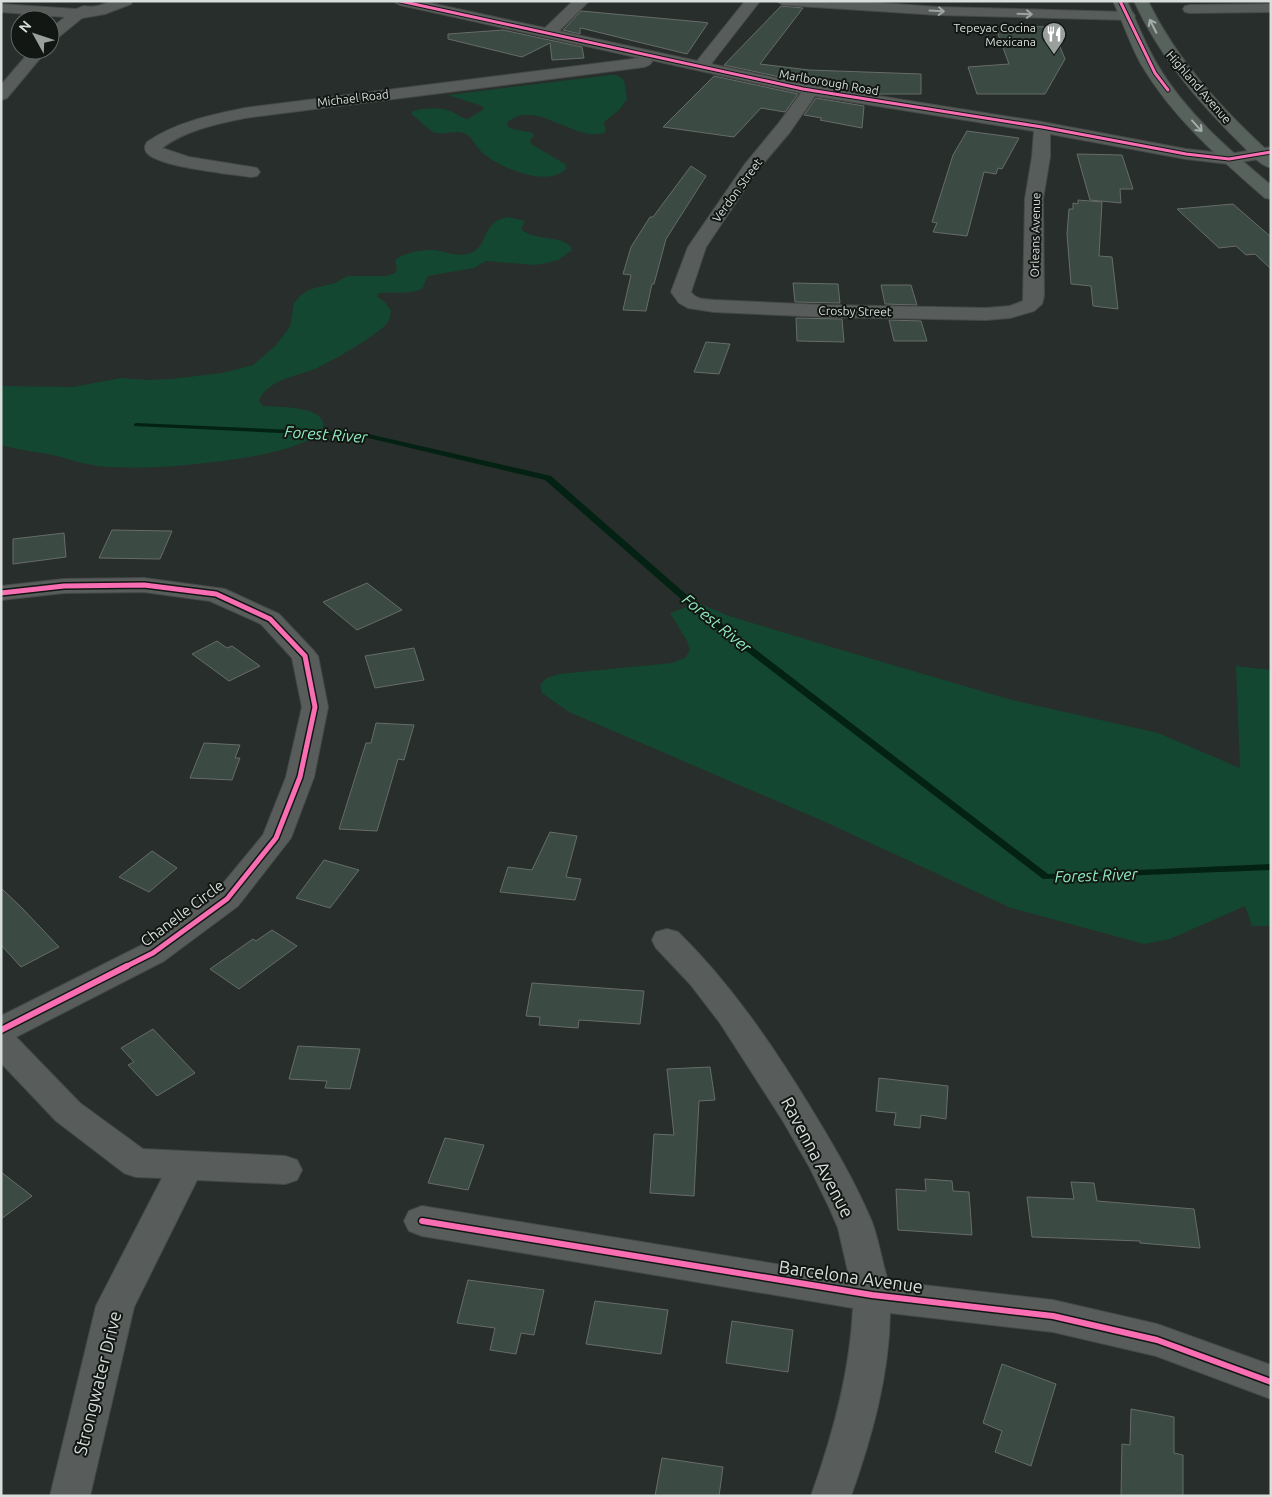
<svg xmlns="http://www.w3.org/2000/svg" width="1272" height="1497" font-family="Ubuntu,sans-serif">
<rect width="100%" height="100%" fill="#282e2b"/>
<g fill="#144731">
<path d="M610 75H617L624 80 627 99 620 109 604 122 606 132C577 145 534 96 507 123L509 128 533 133 534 136 530 140 531 144 565 164 566 169C547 188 501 168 484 154 477 149 473 138 466 134 457 129 445 135 436 133 427 130 419 119 411 114L413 111C424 108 439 107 450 111 458 113 458 118 468 119L484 109 482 106 448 95Z"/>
<path d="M508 217 525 221 521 229C534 242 567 234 572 250L558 260 547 263 535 265 486 261 474 268 428 276 422 289C407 295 394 291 379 293L377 297 385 302 391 311C390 314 390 319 388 322 380 334 332 361 317 368 299 376 267 379 259 401L263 406C276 407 336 405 321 433 318 438 309 440 304 442 278 453 251 457 223 461 181 466 140 470 98 466 85 464 73 461 61 457 41 452 21 451 1 445V386L73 387 121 378 147 380 171 379 222 373 253 365 276 345 290 327 294 303 301 295 311 289 335 283 347 276H387L395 273 397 270 395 260C405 252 427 248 440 251 450 253 456 256 467 254 490 249 479 222 508 217Z"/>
<path d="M698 603 729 616 838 649 1012 700 1158 733 1240 768 1236 666 1271 670V926H1252L1245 906 1170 939 1144 944 1011 908 823 821 569 712 542 693 540 685 547 678 559 674 672 663 685 658 690 650 686 639 670 613Z"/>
</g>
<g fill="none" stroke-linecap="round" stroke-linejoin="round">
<path fill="#042214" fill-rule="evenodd" d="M136 423 364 433 551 476 704 610 1048 874 1271 864V870L1043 879 698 614 545 480 364 437 134 426V424Z"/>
</g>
<g fill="#3b4a43" stroke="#676c69">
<path d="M781 6 803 8 760 64 809 70 921 74V94H875L803 82 724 65Z"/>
<path d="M581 11 701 22 708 23 687 54 581 28 580 29V34L563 30Z"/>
<path d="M995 26 1052 27 1065 59 1045 94H977L968 67 1009 64Z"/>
<path d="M503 30 582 47 584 58 552 60 550 43 522 57 448 39V34Z"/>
<path d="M714 76 798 94 785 112 761 108 734 137 663 127Z"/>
<path d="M816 98 864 106 862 128 820 120 822 118 804 115Z"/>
<path d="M967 131 1019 138 1002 169 998 168 996 174 984 172 967 236 933 232 937 223 932 222 953 155Z"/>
<path d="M1077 154 1122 155 1133 189H1120L1121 203 1090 200Z"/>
<path d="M691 166 706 176 666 239 654 284H652L646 311 623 310 631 275 623 274 631 247 650 217H653Z"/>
<path d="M1078 200 1102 202 1099 256 1112 257 1118 309 1093 306 1091 286 1071 284 1067 234 1069 209H1073V203L1078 204Z"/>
<path d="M1233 204 1271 237V269L1255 254 1246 255 1236 246 1219 248 1177 209Z"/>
<path d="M793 283 838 284 840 303 795 302Z"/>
<path d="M881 285H911L917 305 885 304Z"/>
<path d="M796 318 842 319 844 342 797 341Z"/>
<path d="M889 320 921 321 927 341H894Z"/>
<path d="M706 342 730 344 719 374 694 372Z"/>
<path d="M112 530 172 531 160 559 99 558Z"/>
<path d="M64 533 66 557 13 564V539Z"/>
<path d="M367 583 402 610 357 630 323 602Z"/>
<path d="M217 641 227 648 232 646 260 666 229 681 192 654Z"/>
<path d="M414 648 424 680 375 688 365 656Z"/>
<path d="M376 723 414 725 404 760 398 759 377 831 339 829 366 743H371Z"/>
<path d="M204 743 240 745 235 758H240L232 780 190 778Z"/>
<path d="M550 832 577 836 566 877 581 879 575 900 500 892 508 867 532 870Z"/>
<path d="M152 851 177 868 149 892 119 877Z"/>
<path d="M324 860 359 870 330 908 296 898Z"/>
<path d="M1 888 22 908 59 947 21 967 1 945Z"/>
<path d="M272 930 297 946 239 989 210 969 253 939 256 941Z"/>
<path d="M532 983 644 991 640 1024 579 1020 578 1028 539 1025 540 1017 526 1016Z"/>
<path d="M153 1029 195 1073 157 1096 128 1065 134 1062 121 1048Z"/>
<path d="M298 1046 360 1049 350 1089 325 1088 327 1081 289 1079Z"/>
<path d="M710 1067 715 1100 699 1101 694 1196 650 1193 654 1134 674 1135 667 1069Z"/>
<path d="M879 1078 948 1086 946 1119 921 1115 920 1128 894 1125 896 1113 876 1111Z"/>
<path d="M445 1138 484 1145 468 1190 428 1183Z"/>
<path d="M1 1172 32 1196 1 1219Z"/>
<path d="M925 1179 952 1181 953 1191 969 1192 972 1235 898 1230 896 1189 926 1191Z"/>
<path d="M1071 1182 1094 1183 1097 1201 1194 1209 1200 1248 1140 1243V1241L1032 1237 1027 1197 1074 1199Z"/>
<path d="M468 1280 544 1290 534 1335 521 1333 516 1354 490 1350 495 1328 457 1323Z"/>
<path d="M595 1301 668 1310 661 1354 586 1344Z"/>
<path d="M732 1321 793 1330 788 1372 726 1363Z"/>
<path d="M1002 1364 1056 1384 1031 1466 995 1452 1002 1431 983 1423Z"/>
<path d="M1131 1409 1174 1417V1453L1183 1455V1496H1121L1122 1444 1130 1445Z"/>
<path d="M662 1458 723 1467 719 1496H655Z"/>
</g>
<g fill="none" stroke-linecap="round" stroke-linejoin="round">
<g stroke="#454a48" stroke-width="2">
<g id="minor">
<path d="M112 1H133L131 4 105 14 82 18 55 40 50 42V29L65 17 1 12V4L76 9 84 6C95 8 101 5 112 1Z"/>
<path d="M393 1H421L545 28 573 1H589L559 31 697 61 745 1H760L711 64 803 84 1042 122 1186 149 1229 154 1271 147V157L1229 164 1186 159 1050 134V157L1043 199 1044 296 1042 304 1034 311 1010 318 986 320 826 317 714 312 688 308 679 303 671 292 688 247 745 164 778 124 801 93 651 60 652 62 649 65 644 67 245 118C216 124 186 130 162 148L189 157 257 168 260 172 257 176 251 177C231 174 159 167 147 153 145 151 145 149 145 146L147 142C176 122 211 115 245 108L640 58 400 5ZM815 96 1034 131 1032 157 1025 199 1023 301 1010 306 986 308 826 305 714 300C705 299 696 300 691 292L706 247 757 171 790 132Z"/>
<path d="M776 1H854L938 7 1128 12 1133 13 1135 16 1133 19 1128 20 938 15 783 5Z"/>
<path d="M1271 4V12L1190 13 1185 12 1183 9 1185 6 1190 5Z"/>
<path d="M31 50H47L7 98 1 100V85Z"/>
<path d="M144 578 225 589 279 614 314 651 318 656 328 707 314 777 291 838 238 906 164 961 16 1037 80 1103 143 1149 285 1156 297 1160 302 1170 297 1180 285 1184 197 1180 134 1307 90 1496H50L96 1306 162 1178 136 1177 124 1173 56 1121 1 1063V1016L142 945 216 892 263 835 286 777 302 707 292 658 261 624 210 601 144 592 64 593 1 600V586L64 579Z"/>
<path d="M667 929 678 932C730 983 771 1043 809 1105 832 1143 855 1181 872 1222 879 1241 882 1262 888 1281L1053 1300 1157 1324 1271 1365V1399L1156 1356 1053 1332 890 1313C889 1376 872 1437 851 1496H811C833 1435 850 1373 853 1308L422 1236 409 1231 404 1221 409 1211 422 1206 849 1276 838 1228 829 1207 810 1168 783 1121 720 1023 690 984 656 948 652 940 656 932Z"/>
</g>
</g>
<g stroke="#454a48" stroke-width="2">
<g id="major">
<path d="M1113 1H1127C1137 22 1145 44 1157 64 1185 112 1229 150 1271 185V199L1265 198C1219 158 1172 117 1141 64 1130 44 1123 22 1113 1Z"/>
<path d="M1134 1H1148C1177 61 1222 109 1271 154V168C1259 165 1250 153 1241 144 1198 102 1160 57 1134 1Z"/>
</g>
</g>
<use href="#minor" fill="#585c5a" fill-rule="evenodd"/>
<use href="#major" fill="#58625d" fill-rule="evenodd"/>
<g stroke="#121714" stroke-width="5">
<g id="cycleway-far2">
<path d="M400 1 803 89 1042 127 1186 154 1229 159 1271 152"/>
<path d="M1120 1 1155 73 1168 90"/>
</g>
</g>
<g stroke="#121714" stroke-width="8">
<path id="cycleway-far1" d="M1 593 64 586 144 585 216 594 270 619 305 656 315 707 300 777 276 838 227 899 153 953 125 967"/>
</g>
<g stroke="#121714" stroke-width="9">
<g id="cycleway">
<path d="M1 1030 127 966"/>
<path d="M422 1221 872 1295 1053 1316 1157 1340 1271 1382"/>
</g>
</g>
<use href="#cycleway-far2" stroke="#f96db3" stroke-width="3"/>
<use href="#cycleway-far1" stroke="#f96db3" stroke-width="5"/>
<use href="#cycleway" stroke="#f96db3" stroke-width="6"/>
</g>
<defs><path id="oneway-shaft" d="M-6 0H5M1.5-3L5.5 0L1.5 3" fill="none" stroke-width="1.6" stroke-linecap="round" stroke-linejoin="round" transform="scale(1.25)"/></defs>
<g stroke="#9ea4a1">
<use href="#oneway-shaft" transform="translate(937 11) rotate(3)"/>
<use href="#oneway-shaft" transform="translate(1025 14) rotate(2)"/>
</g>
<g stroke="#a5aca9">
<use href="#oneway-shaft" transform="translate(1153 26) rotate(-117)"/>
<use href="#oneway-shaft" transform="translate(1197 126) rotate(48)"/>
</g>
<defs>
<g id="restaurant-pin" transform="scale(1.25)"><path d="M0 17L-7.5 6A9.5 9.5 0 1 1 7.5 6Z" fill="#9aa09d" stroke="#121714"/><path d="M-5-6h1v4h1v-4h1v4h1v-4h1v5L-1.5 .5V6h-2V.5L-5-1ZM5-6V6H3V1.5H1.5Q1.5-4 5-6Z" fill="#fff"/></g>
</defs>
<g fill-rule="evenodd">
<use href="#restaurant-pin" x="1054" y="34"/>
</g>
<g text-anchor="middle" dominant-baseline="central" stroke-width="4" stroke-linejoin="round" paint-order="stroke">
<g font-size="12" fill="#d8dedb" stroke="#121714" text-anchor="end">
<text x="1036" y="27">Tepeyac Cocina<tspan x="1036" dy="14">Mexicana</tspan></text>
</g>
<g font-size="12" fill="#d8dedb" stroke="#121714">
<text transform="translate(829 82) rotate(10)">Marlborough Road</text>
<text transform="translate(1199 87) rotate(49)">Highland Avenue</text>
<text transform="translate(353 98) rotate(-7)">Michael Road</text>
<text transform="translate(737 190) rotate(-54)">Verdon Street</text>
<text transform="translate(1035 235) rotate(-89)">Orleans Avenue</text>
<text transform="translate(855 311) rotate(1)">Crosby Street</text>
</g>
<g font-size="15" fill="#d8dedb" stroke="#121714">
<text transform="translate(182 913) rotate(-37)">Chanelle Circle</text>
</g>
<g font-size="16" font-style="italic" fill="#8fecbc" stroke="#121714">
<text transform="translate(326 434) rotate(4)">Forest River</text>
<text transform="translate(717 623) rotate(39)">Forest River</text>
<text transform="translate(1096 875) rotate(-2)">Forest River</text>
</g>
<g font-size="18" fill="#d8dedb" stroke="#121714">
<text transform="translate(818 1157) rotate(62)">Ravenna Avenue</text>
<text transform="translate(851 1276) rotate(8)">Barcelona Avenue</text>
<text transform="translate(97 1383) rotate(-76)">Strongwater Drive</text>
</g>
</g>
<rect width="1272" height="1497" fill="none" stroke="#d8dedb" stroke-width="5"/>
<g transform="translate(35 35) rotate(310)"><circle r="24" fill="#121714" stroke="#616764"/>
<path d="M0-4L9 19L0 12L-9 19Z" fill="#9aa09d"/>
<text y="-8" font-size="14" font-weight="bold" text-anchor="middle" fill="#d8dedb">N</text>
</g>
</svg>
